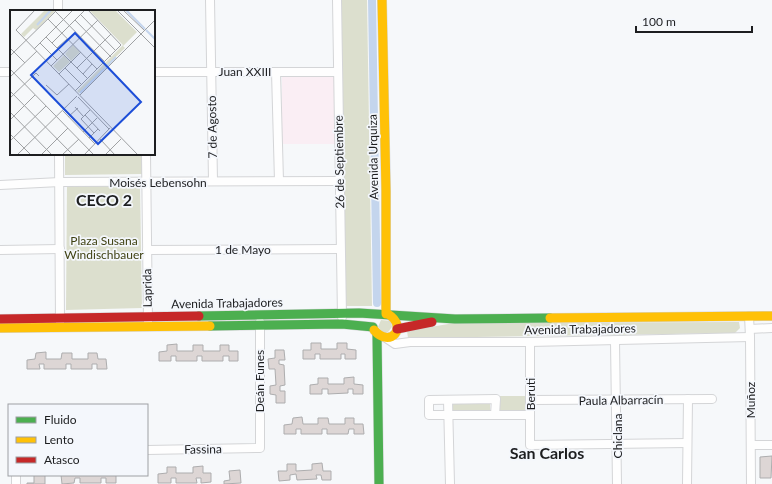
<svg xmlns="http://www.w3.org/2000/svg" width="772" height="484" font-family="Lato,sans-serif">
<rect width="100%" height="100%" fill="#f6f8fa"/>
<path fill="#faeef4" d="M335 73 336 144H282V74Z"/>
<g fill="#dcdfce">
<path d="M341 0H367L372 306H346Z"/>
<path d="M65 154H142V174L65 175Z"/>
<path d="M67 186H140L142 308 66 310Z"/>
<path d="M381 320 391 321 392 327 388 332H383L378 327Z"/>
<path d="M739 322 740 328 735 333 408 338 407 331 454 323Z"/>
<path d="M500 396H525V410L500 411Z"/>
<rect x="452" y="403" width="38" height="9"/>
</g>
<g fill="none" stroke-linecap="round" stroke-linejoin="round">
<path stroke="#c4d5ed" stroke-width="8" d="M372 0 377 303"/>
</g>
<g fill="#ddd6d5" stroke="#adadae">
<path d="M311 343H321V349H337V343H347V349L356 350V359H345V354H341V359H320V354H315V359H303V350H311Z"/>
<path d="M177 344V351H193V345H203V351H220V345H229V351H238V361H229V356H223V361H202V356H197V361H176V356H171V361H159V352L167 351V345Z"/>
<path d="M275 350H284L285 360H279V364L284 365 285 385 280 386V391H285V403H276V395L270 394V386L276 385 275 369H269L268 359 275 358Z"/>
<path d="M46 352V359H61L62 353H72V359H88V353H97L98 359H106L107 369H97V364H92V369H71V364H66V369H44V364H39L40 369H27V360L35 359 36 353Z"/>
<path d="M354 377V384L363 385V394H353V389H348V393L328 394V389H322V394H310V385L318 384V378H328V384H344V378Z"/>
<path d="M302 417 303 424H318V418H328L329 424H345V418H354V424H363L364 434H354V429H349L348 434H327V429H322V434H301V429H296V434H284V425L292 424 293 418Z"/>
<path d="M772 456 771 478H760V457Z"/>
<path d="M322 463 323 471H331V480H322L321 475H316L317 479 297 480 296 474 290 475V480L279 481 278 471H287V464H296V471L312 470V464Z"/>
<path d="M203 466V473H211V482L201 483V478H196L197 483H176V478H171V483H158V474L167 473V467H176V473H193V467Z"/>
<path d="M240 470 241 483 224 484V481L230 480 229 471Z"/>
<path d="M34 475H45V484H27V483H34Z"/>
<path d="M61 475H116V483H106V478H101V483H80V478H75L74 483 62 484Z"/>
</g>
<g fill="none" stroke-linecap="round" stroke-linejoin="round">
<g stroke="#d4d5d7" stroke-width="10">
<g id="street">
<path d="M210 0 213 181"/>
<path d="M337 0 342 317"/>
<path d="M58 11V0"/>
<path d="M0 72H11"/>
<path d="M154 72H337"/>
<path d="M276 72 279 181"/>
<path d="M59 154 60 323"/>
<path d="M146 154 148 322"/>
<path d="M0 185 60 182 339 181"/>
<path d="M0 250 60 249"/>
<path d="M147 250 340 249"/>
<path d="M749 316 750 337 751 484"/>
<path d="M750 329 772 328"/>
<path d="M386 338 395 344 410 342H530L750 337"/>
<path d="M615 341 617 484"/>
<path d="M530 342V445L687 443"/>
<path d="M448 400 450 484"/>
<path d="M530 400 712 399"/>
<path d="M495 415 496 399 429 400V415H530"/>
<path d="M751 445H772"/>
<path d="M147 450 260 448V322"/>
<path d="M16 484V475"/>
<path d="M687 484 688 399"/>
</g>
</g>
<g stroke="#d4d5d7" stroke-width="10">
<g id="fast">
<path d="M199 316 359 313 455 319 550 318"/>
<path d="M210 326 342 324 373 327"/>
<path d="M377 335 379 484"/>
</g>
</g>
<g stroke="#d4d5d7" stroke-width="10">
<g id="slow">
<path d="M382 0 386 191V314"/>
<path d="M550 318 772 316"/>
<path d="M0 328 210 326"/>
<path d="M374 330C390 349 409 327 388 314"/>
</g>
</g>
<g stroke="#d4d5d7" stroke-width="10">
<g id="jam">
<path d="M0 319 199 316"/>
<path d="M397 329 432 322"/>
</g>
</g>
<use href="#street" stroke="#fefefe" stroke-width="8"/>
<use href="#fast" stroke="#4caf50" stroke-width="9"/>
<use href="#slow" stroke="#ffc107" stroke-width="9"/>
<use href="#jam" stroke="#c62828" stroke-width="9"/>
</g>
<g text-anchor="middle" dominant-baseline="central" stroke-width="3.5" stroke-linejoin="round" paint-order="stroke">
<g font-size="12" fill="#1d1e20" stroke="#f4f7fc">
<text x="245" y="71">Juan XXIII</text>
<text transform="translate(212 127) rotate(-91)">7 de Agosto</text>
<text transform="translate(373 157) rotate(-91)">Avenida Urquiza</text>
<text transform="translate(339 162) rotate(-91)">26 de Septiembre</text>
<text x="158" y="182">Moisés Lebensohn</text>
<text x="243" y="249">1 de Mayo</text>
<text transform="translate(147 288) rotate(-91)">Laprida</text>
<text transform="translate(227 303) rotate(-1)">Avenida Trabajadores</text>
<text transform="translate(580 329) rotate(-1)">Avenida Trabajadores</text>
<text transform="translate(259 381) rotate(-90)">Deán Funes</text>
<text transform="translate(530 394) rotate(-90)">Beruti</text>
<text transform="translate(621 400) rotate(-1)">Paula Albarracín</text>
<text transform="translate(750 400) rotate(-90)">Muñoz</text>
<text transform="translate(617 436) rotate(-90)">Chiclana</text>
<text transform="translate(203 449) rotate(-1)">Fassina</text>
</g>
<g font-size="12" fill="#3f4112" stroke="#f4f7fc">
<text x="104" y="240">Plaza Susana<tspan x="104" dy="14">Windischbauer</tspan></text>
</g>
<g font-size="16" font-weight="bold" fill="#1d1e20" stroke="#f4f7fc">
<text x="104" y="199">CECO 2</text>
<text x="547" y="452">San Carlos</text>
</g>
</g>
<g transform="translate(10 10)">
<rect width="145" height="145" fill="#f6f8fa"/>
<path d="M35 0H46L26 20 23 18 14 27 11 24ZM79 0H105L127 22 113 36 115 38 69 83 67 81 113 35ZM63 35 70 42 61 51 55 44ZM54 45 60 52 49 62 43 56Z" fill="#dcdfce"/>
<path fill="none" stroke="#c4d5ed" stroke-width="2" d="M116 0 135 19M27 15 41 0M136 20 145 29M70 83 106 47"/>
<path fill="none" stroke="#9fa1a3" stroke-width="1" d="M107 0 145 38M113 0 134 20M46 2 95 52M71 5 106 41M38 9 87 59M65 10 101 47M6 20 128 145M6 20 25 0M36 27 78 69M30 33 47 50M42 33 75 0M47 38 57 29M1 39 15 53M24 39 63 0M0 46 47 0M41 56 88 10M55 58 72 75M67 58 101 24M0 59 84 145M49 64 71 42M73 64 82 54M0 67 27 41M36 75 47 85 59 74M0 81 63 145M65 81 111 35 78 0M70 85 145 10M68 87 99 119M0 88 26 63 29 66M65 97 73 106M80 100 71 109 84 123M53 101 85 134M0 102 42 145M75 105 90 121M58 107 68 98M0 110 25 85M73 122 87 108M0 124 21 145M79 128 88 119M90 129 105 145M0 131 36 96M7 145 67 86M31 145 58 118M52 145 69 129M74 145 100 118M95 145 111 129"/>
<path fill="#1d4ed8" fill-opacity="0.15" stroke="#1d4ed8" stroke-width="2" d="M65 23 131 92 88 134 21 65Z"/>
<rect width="145" height="145" fill="none" stroke="#1d1e20" stroke-width="2"/>
</g>
<rect x="8" y="404" width="140" height="72" fill="#f4f7fc" stroke="#9ea0a4"/>
<rect x="16" y="417" width="20" height="6" fill="#4caf50" stroke="#9ea0a4"/>
<text x="44" y="424" font-size="12" fill="#1d1e20">Fluido</text>
<rect x="16" y="437" width="20" height="6" fill="#ffc107" stroke="#9ea0a4"/>
<text x="44" y="444" font-size="12" fill="#1d1e20">Lento</text>
<rect x="16" y="457" width="20" height="6" fill="#c62828" stroke="#9ea0a4"/>
<text x="44" y="464" font-size="12" fill="#1d1e20">Atasco</text>
<path d="M636 26v6h116v-6" fill="none" stroke="#1d1e20" stroke-width="2"/>
<text x="642" y="26" font-size="12" fill="#1d1e20" stroke="#f4f7fc" stroke-width="3" paint-order="stroke">100 m</text>
</svg>
